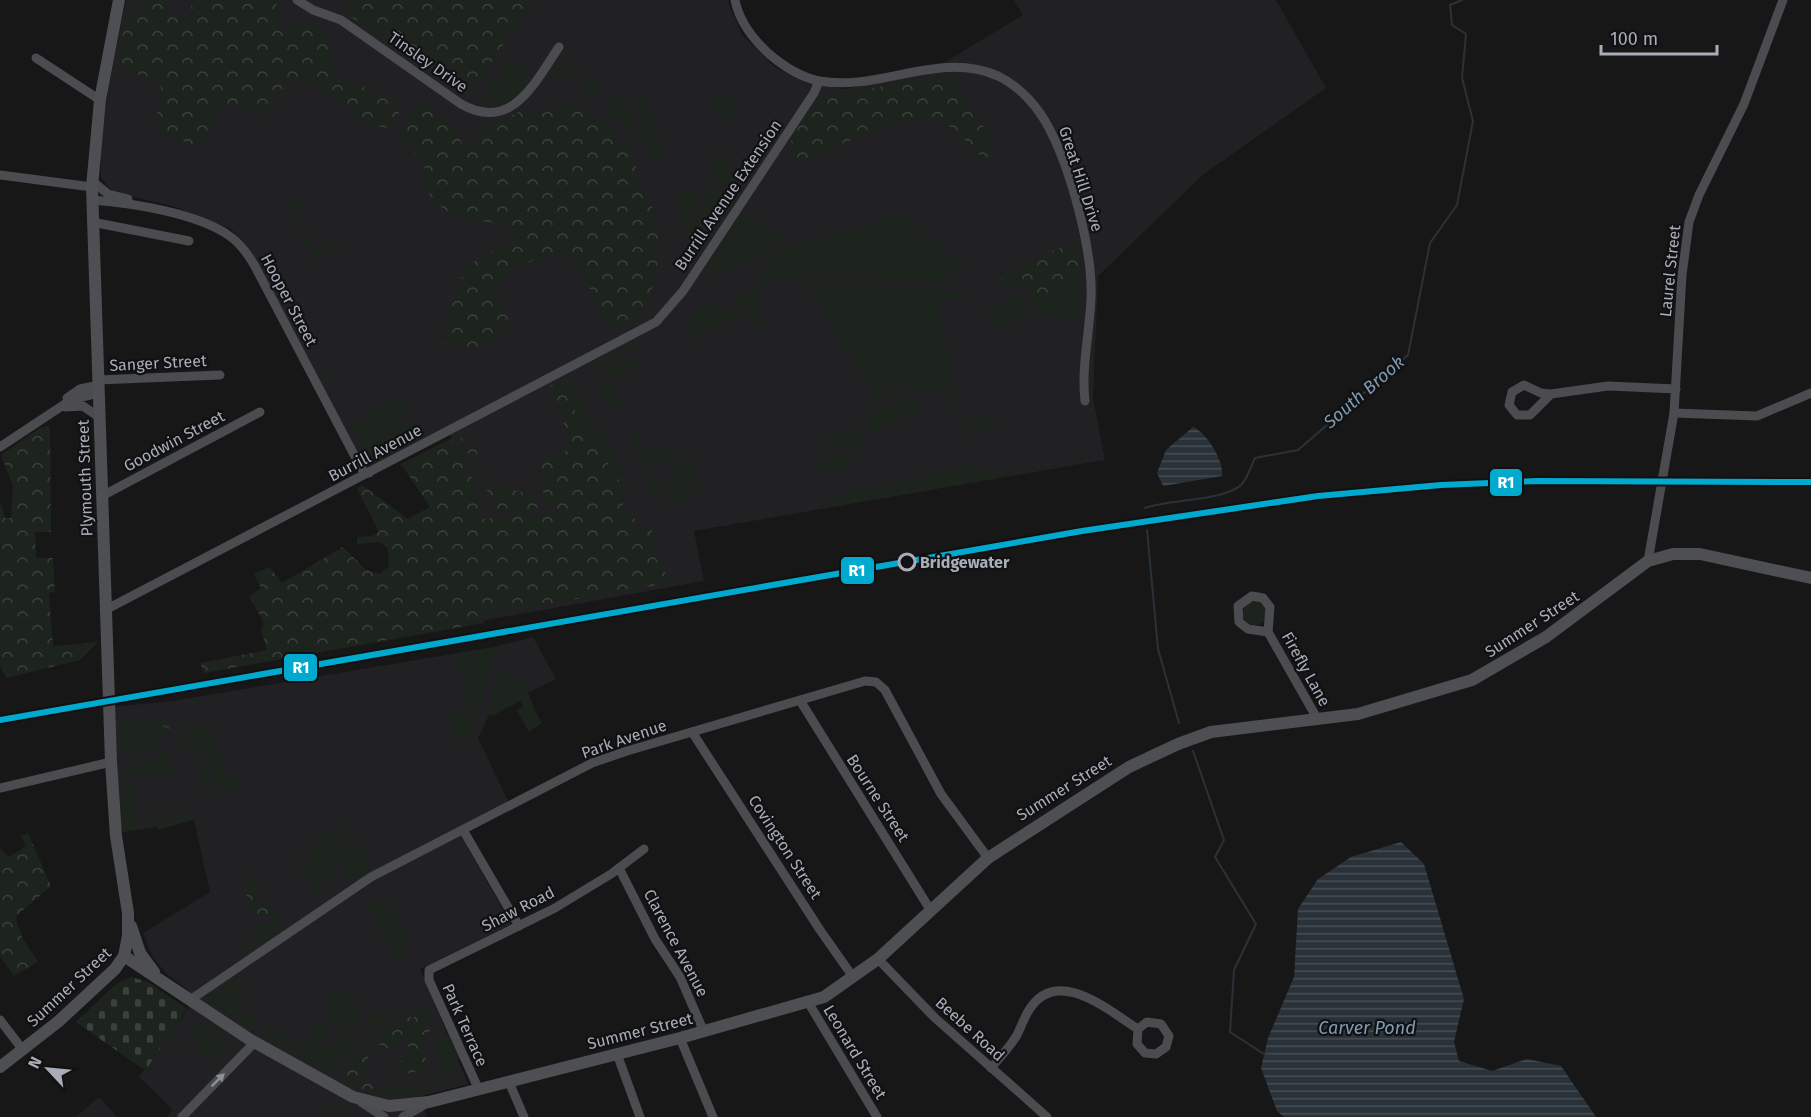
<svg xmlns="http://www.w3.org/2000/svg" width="1811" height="1117" font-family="'Fira Sans',sans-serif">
<defs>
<pattern id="forest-crowns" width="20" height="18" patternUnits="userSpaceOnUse" patternTransform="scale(1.5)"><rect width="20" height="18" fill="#1d241e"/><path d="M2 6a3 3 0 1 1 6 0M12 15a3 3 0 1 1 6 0" fill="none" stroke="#3b413d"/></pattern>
<pattern id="cemetery-stones" width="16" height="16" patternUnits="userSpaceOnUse" patternTransform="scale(1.5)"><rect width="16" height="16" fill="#1d241e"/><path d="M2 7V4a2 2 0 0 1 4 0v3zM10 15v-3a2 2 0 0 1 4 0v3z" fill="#3b413d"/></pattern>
<pattern id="water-rules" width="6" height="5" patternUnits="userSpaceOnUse" patternTransform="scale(1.5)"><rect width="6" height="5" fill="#2a3239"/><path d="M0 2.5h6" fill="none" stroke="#464d54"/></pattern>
</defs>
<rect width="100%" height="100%" fill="#171717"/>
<g fill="#212123">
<path d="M126 0H727L742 35 775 67 809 84 843 89 927 73 1023 15 1014 0H1276L1326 88 1204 174 1098 276 1093 398 1105 460 694 531 704 581 453 626 400 523 474 484 447 428 367 470 244 242 231 229 173 206 113 192 101 178V146L109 84Z"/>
<path d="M533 637 556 679 491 711 478 738 509 803 457 829 511 924 420 969 468 1084 418 1097 427 1117H167L173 1110 139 1077 188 1009 189 991 167 974 153 958 143 933 210 892 194 820 119 832 113 707 172 701 494 647Z"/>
<path d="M99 1097 117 1117H76Z"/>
</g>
<g fill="#1d241e">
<path d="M562 55 565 59 563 63 593 83 598 80 602 83 596 94 586 95V88L557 73 551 78 549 71Z"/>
<path d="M510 59 530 74C535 96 498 106 483 107L479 104Z"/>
<path d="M714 91 733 99 738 104 725 119 719 118 715 114 712 94Z"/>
<path d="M616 92 630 108 637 139 605 111V107Z"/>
<path d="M629 97 645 99C656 117 659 129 658 150L663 152 662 162H657C634 139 645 121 629 97Z"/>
<path d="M719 151 726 156 739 188 707 183 715 155Z"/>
<path d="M673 188 695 194 700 188 696 207 697 231 692 249 686 240 683 211Z"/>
<path d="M705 189 739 192 741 195 716 233 712 230 708 235 701 230 700 210Z"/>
<path d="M302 199 310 208 295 213 315 251 339 239 341 242 339 249 316 261 300 235 301 228 291 210 293 204Z"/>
<path d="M907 216 966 271 957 273 947 280 972 286 786 276 760 282C759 245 806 243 831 236 850 231 871 225 890 217L892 220Z"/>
<path d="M750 217 761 221 790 241 717 276 708 274 705 269 737 221Z"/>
<path d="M290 261 294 262 278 271 280 277 275 280 323 372 329 371 332 375 349 368 333 378 326 379 323 375 273 279 272 274Z"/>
<path d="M1081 270 1079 318 1031 314V297L1035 298 1069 282 1074 272Z"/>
<path d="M805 281 979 293 938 301 960 419 1001 412C995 425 983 440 967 433L946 395 941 391 865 383 821 305 804 283Z"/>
<path d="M752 290 757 293 764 327 762 333 737 309 734 298Z"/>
<path d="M1024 297 1028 319 990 325 987 305Z"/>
<path d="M718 303 737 316 691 340 685 329C693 312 698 304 718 303Z"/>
<path d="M628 343 632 350 592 372 587 371 588 363Z"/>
<path d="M627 359 638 366 610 381 622 407 613 412 601 388 608 368Z"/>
<path d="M562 380 573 382 631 491 620 482 561 388 555 384Z"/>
<path d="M873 388 898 391 899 395 871 408 869 391Z"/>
<path d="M912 394 923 408 873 434 864 418Z"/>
<path d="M402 397 407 401 405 408 391 416 405 427 423 425 426 430 425 436 382 457 368 456 350 424 362 418 364 422 368 420 366 416Z"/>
<path d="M852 426 857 430 865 449 819 446 820 442Z"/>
<path d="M634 429 649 455 677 441 672 456 647 469 642 466 643 463 627 437Z"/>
<path d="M822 451 859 453 863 456 829 475 821 469 819 454Z"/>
<path d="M688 453 692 460 690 462 703 488 689 495 668 482 676 459Z"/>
<path d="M1089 460V462L899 495 896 480 940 473V471L979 462 982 470 993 469 997 475Z"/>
<path d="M647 474 686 497 671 504 663 490 651 492 643 478Z"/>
<path d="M892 481 895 495 830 507 828 499Z"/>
<circle cx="1255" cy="613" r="12"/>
<path d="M496 647 480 712H479L466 705 465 673 452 666 460 653Z"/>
<path d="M498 671C532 678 526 698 542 723L529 732 517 711 523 706 520 701 492 716 485 713Z"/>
<path d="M446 708 454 713 464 708 479 716 472 735 460 744 445 714Z"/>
<path d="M120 718 139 722 162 719 171 727 147 754 128 757 120 752Z"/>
<path d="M201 724 210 727 216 734 212 739 224 765 222 766 229 779 233 777 238 784 219 796 200 746 180 731 193 725V728H198Z"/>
<path d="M179 735 199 749 211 791 209 795H206C200 781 200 766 193 751L186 753 174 740Z"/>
<path d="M165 750 176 770 172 774 156 775 153 772 148 778 138 774 130 779 121 793C120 759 147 771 165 750Z"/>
<path d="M134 780 140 787 132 796 135 799 136 825H153V811H165L169 818 178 819 193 806 196 819 159 830 157 827 123 832 121 796 128 792Z"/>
<path d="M349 815C329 851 359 862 316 892L292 857 295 855 304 860 311 857 315 850 313 846Z"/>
<path d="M346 830 372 866 350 882 342 870Z"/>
<path d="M390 892 395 901 386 902 384 909 391 911 396 905 402 920 368 911 366 908Z"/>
<path d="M372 915 399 922 400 929 406 935 402 959 399 961 370 916Z"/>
<path d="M259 923H278L283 927 247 952 248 943Z"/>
<path d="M241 974 244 979 238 990 241 992 237 999 241 1001 244 995 248 997 241 1009 256 1017 258 1025 253 1031 205 999Z"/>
<path d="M338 989C353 993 363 1008 361 1023L352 1033 336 1028 325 1014 324 999 333 996Z"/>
<path d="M401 1003 405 1005 404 1009 376 1030 367 1014 379 1010 382 1015Z"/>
<path d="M204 1020 214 1062 197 1051 180 1045 182 1042 195 1047 198 1037 191 1032 198 1023Z"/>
<path d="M207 1021 233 1040 216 1060Z"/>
<path d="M320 1021 331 1032 329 1035 325 1034 320 1043 330 1050 336 1041 333 1038 336 1035 351 1038 355 1044 335 1076 259 1035 263 1028 269 1027C286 1037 292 1057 314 1036Z"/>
<path d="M448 1034 459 1057 449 1081 418 1095H380L384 1086 394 1087V1090L425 1084 427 1087 444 1079 442 1074 446 1071 432 1041Z"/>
<path d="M330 1101 333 1103 340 1101 353 1117H318V1113Z"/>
</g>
<g fill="url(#forest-crowns)">
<path d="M133 0H168L166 8 171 17 185 20 191 12 192 0H272L280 8 277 23 285 30 305 23C345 36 326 55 335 80L356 83 376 94 390 96 399 108 398 118 388 128C358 129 319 69 291 82 276 90 273 108 261 117L250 109 219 103 213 113 206 145 189 144 159 130 156 123 161 85 124 68 118 61 126 17 145 16 150 12 136 5Z"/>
<path d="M346 0H534L468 96 351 17Z"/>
<path d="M943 75 952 78 989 135 992 156 989 159C969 153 965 134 947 125 910 106 843 144 807 161L797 158 790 138 819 95 846 93Z"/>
<path d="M563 103C572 105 586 109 594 114 600 117 630 151 634 158 638 167 634 177 638 185 641 195 652 203 655 213 663 248 659 301 628 325L617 326 608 320 572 258C547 250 512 266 497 286 493 302 510 311 511 326 488 342 472 356 444 342L442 335 465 268 485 254 504 246 513 232C499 211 450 238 423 183L425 162 402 142 401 135 416 107 422 105 457 130 463 147 468 151 485 125 505 119 525 109 542 113 552 111Z"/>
<path d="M1077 241 1081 270 1074 273 1064 292 1053 296 1043 292 1035 298 1031 297 1026 283 1003 288 994 283 1036 258Z"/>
<path d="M555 384 561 388 620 482V497L624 507 640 525 649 526 659 543C648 563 667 567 670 583L481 615 484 623 204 673 200 663 267 650 261 630 264 623 249 596 261 588 254 574 270 567 282 583 343 547 366 570 379 574 389 566 388 548 379 542 357 544V537L371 536 379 532 357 489 362 485 408 519 430 507 401 464 452 438 475 484 484 519 560 513 545 502 540 471 542 462 570 449 573 445 552 396 551 386Z"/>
<path d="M47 426 50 429 51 532H35L36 558H53L55 592 49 593 53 646 98 642 80 660 6 678 0 665V501L5 518H11L13 486 1 455 40 428Z"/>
<path d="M460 437 476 448 481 471 491 484H500C512 493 525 491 539 497L541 506C527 510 510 519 497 510Z"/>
<path d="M28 833 51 886 15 917 23 939 38 962 14 976 0 956V848L9 857 26 846 21 836Z"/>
<path d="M254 871 260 901 280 914 275 919C252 916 247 906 245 885Z"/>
<path d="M419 1007 430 1011V1031L418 1041 430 1068 392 1077 398 1060 405 1062 412 1048 402 1044Z"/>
<path d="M412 1014 398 1044 393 1041 390 1050 371 1041Z"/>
<path d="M368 1043 375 1047 372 1050 359 1078 382 1090 376 1094 340 1080 357 1052Z"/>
</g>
<path fill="url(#cemetery-stones)" d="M131 977 148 982 187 1009 147 1068 143 1069 76 1022 115 985Z"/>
<g fill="url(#water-rules)">
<path d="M1193 427C1207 433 1224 461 1222 476L1163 486 1157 473 1166 450Z"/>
<path d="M1401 842 1424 864 1464 999 1454 1042 1459 1061 1492 1071 1527 1059 1561 1066 1596 1117H1284L1277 1111 1261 1068 1268 1038 1294 977 1298 909 1318 879 1351 857Z"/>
</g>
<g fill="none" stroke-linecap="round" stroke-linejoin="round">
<g stroke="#2a3239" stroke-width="2">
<path d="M1145 508C1170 499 1226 501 1242 484 1248 477 1251 466 1255 458L1298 450 1408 355 1430 243 1457 205 1473 121 1462 78 1466 34 1452 25 1450 5 1462 0"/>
<path d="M1147 530 1158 649 1179 723"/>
<path d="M164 726 169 728"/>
<path d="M1193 751 1224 840 1215 857 1256 924 1234 970 1230 1032 1267 1056"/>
</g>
<g stroke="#4b4c50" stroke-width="9">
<path d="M297 0 313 10 341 20 461 104C512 133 535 82 559 47"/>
<path d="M735 0C739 21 753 39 768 53 783 66 800 77 819 81 880 92 938 50 998 76 1021 87 1039 108 1050 130 1071 171 1093 251 1091 297 1090 331 1081 367 1085 401"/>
<path d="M36 58 100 100"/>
<path d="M0 175 92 187"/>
<path d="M92 181 108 194 128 199"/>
<path d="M92 200C131 203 199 213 231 237 243 246 252 260 259 274L360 466 364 472 369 473"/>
<path d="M92 222 189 241"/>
<path d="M98 380 220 375"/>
<path d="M1551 394 1530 415H1517L1509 405 1512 392 1524 385 1541 393 1551 394 1608 386 1676 389"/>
<path d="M67 398 80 389 99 385"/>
<path d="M65 407 83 406 99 417"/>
<path d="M1674 413 1757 416 1811 393"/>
<path d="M0 447 71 400 99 393"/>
<path d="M102 496 260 412"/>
<path d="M1648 561 1674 413 1682 275 1689 222 1699 195 1744 104 1783 0"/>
<path d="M1252 596 1263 598 1270 607 1268 632 1248 629 1239 622 1238 606Z"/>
<path d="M107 609 656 322 683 291 814 93 819 81"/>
<path d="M1268 632 1318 720"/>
<path d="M801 702 931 911"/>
<path d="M692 732 820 930 853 977"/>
<path d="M0 788 111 762"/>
<path d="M463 830 519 926"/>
<path d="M619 868 655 939 680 977 704 1032"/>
<path d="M878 959 935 1018 1047 1117"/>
<path d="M190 1000 371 877 592 763 627 751 865 681 876 682 885 690 941 794 988 858"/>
<path d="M808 1002 877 1117"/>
<path d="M0 1020 23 1050"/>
<path d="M680 1038 713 1117"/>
<path d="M617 1054 640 1117"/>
<path d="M991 1068C1000 1057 1010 1047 1017 1035 1021 1027 1024 1018 1029 1010 1057 965 1109 1011 1138 1029L1137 1044 1145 1053 1156 1054 1166 1047 1169 1036 1161 1024 1147 1022 1138 1029"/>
<path d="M509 1082 524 1117"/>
<path d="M479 1090 429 980V970L555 908 611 874 644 849"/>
<path d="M361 1102 384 1117"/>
<path d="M182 1117 255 1042"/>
<path d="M403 1117 424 1105"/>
</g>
<g stroke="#4d4f52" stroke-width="12">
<path d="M131 926 140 953 154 972"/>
<path d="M124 956 249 1039 353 1097 389 1106 429 1102 680 1038 824 997 878 959 988 858 1129 767 1178 744 1211 732 1358 714 1472 680 1546 637 1648 561 1673 554H1700L1811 578"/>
<path d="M0 1067 59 1021 115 969 124 956 128 936V913L116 836 111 762 92 187 100 100 119 0"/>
</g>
<g stroke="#111113" stroke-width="10">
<path id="rail-1" d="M0 720 1082 531 1318 496 1441 485 1538 481 1811 482"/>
</g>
<use href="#rail-1" stroke="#00a9ce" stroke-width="6"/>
</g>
<defs><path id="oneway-solid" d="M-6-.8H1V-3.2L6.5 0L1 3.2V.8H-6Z" transform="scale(1.5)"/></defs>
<use fill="#8c9099" href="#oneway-solid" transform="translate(218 1080) rotate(-45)"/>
<circle fill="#111113" stroke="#a8adb8" stroke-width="3" cx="907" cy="562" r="8"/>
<g text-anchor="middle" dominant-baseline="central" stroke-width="4.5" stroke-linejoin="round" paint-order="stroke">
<g font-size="16" fill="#a8adb8" stroke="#111113">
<text transform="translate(428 62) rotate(35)">Tinsley Drive</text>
<text transform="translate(1081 179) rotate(72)">Great Hill Drive</text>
<text transform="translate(728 195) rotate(-56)">Burrill Avenue Extension</text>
<text transform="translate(1670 271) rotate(-84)">Laurel Street</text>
<text transform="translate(289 300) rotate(62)">Hooper Street</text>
<text transform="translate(158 363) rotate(-3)">Sanger Street</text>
<text transform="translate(174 441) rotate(-28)">Goodwin Street</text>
<text transform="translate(375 453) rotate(-28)">Burrill Avenue</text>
<text transform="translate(85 478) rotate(-92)">Plymouth Street</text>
<text transform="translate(1532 624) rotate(-33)">Summer Street</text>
<text transform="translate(1306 669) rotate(61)">Firefly Lane</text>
<text transform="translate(624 739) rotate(-19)">Park Avenue</text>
<text transform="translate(1064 788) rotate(-32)">Summer Street</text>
<text transform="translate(878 798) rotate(57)">Bourne Street</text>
<text transform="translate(785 847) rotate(57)">Covington Street</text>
<text transform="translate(518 909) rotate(-27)">Shaw Road</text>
<text transform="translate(676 943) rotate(62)">Clarence Avenue</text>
<text transform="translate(69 987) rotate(-43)">Summer Street</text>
<text transform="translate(465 1025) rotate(66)">Park Terrace</text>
<text transform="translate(970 1029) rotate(42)">Beebe Road</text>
<text transform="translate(640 1031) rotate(-14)">Summer Street</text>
<text transform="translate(855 1052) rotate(59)">Leonard Street</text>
</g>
<g font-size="16" font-weight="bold" fill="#a8adb8" stroke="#111113" text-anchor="start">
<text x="920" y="562">Bridgewater</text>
</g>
<g font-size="18" font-style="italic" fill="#7f9bb3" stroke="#111113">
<text transform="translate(1364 392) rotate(-41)">South Brook</text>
<text x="1367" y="1028">Carver Pond</text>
</g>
</g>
<g stroke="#111113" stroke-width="2">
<rect x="1489" y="468" width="34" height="29" rx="6" fill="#00a9ce"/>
<rect x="840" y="556" width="35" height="29" rx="6" fill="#00a9ce"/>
<rect x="283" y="653" width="35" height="29" rx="6" fill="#00a9ce"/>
</g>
<g font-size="16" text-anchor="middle" font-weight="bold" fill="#fff">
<text x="1506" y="488">R1</text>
<text x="857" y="576">R1</text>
<text x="301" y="673">R1</text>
</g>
<g transform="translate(48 1069) rotate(296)" stroke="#111113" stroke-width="4.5" paint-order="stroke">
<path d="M0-4.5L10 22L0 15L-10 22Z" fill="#a8adb8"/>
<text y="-9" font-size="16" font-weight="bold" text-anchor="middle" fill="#a8adb8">N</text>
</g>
<path d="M1601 45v9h116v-9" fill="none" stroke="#a8adb8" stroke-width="3"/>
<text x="1610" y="45" font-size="18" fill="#a8adb8" stroke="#111113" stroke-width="4.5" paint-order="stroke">100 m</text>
</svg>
